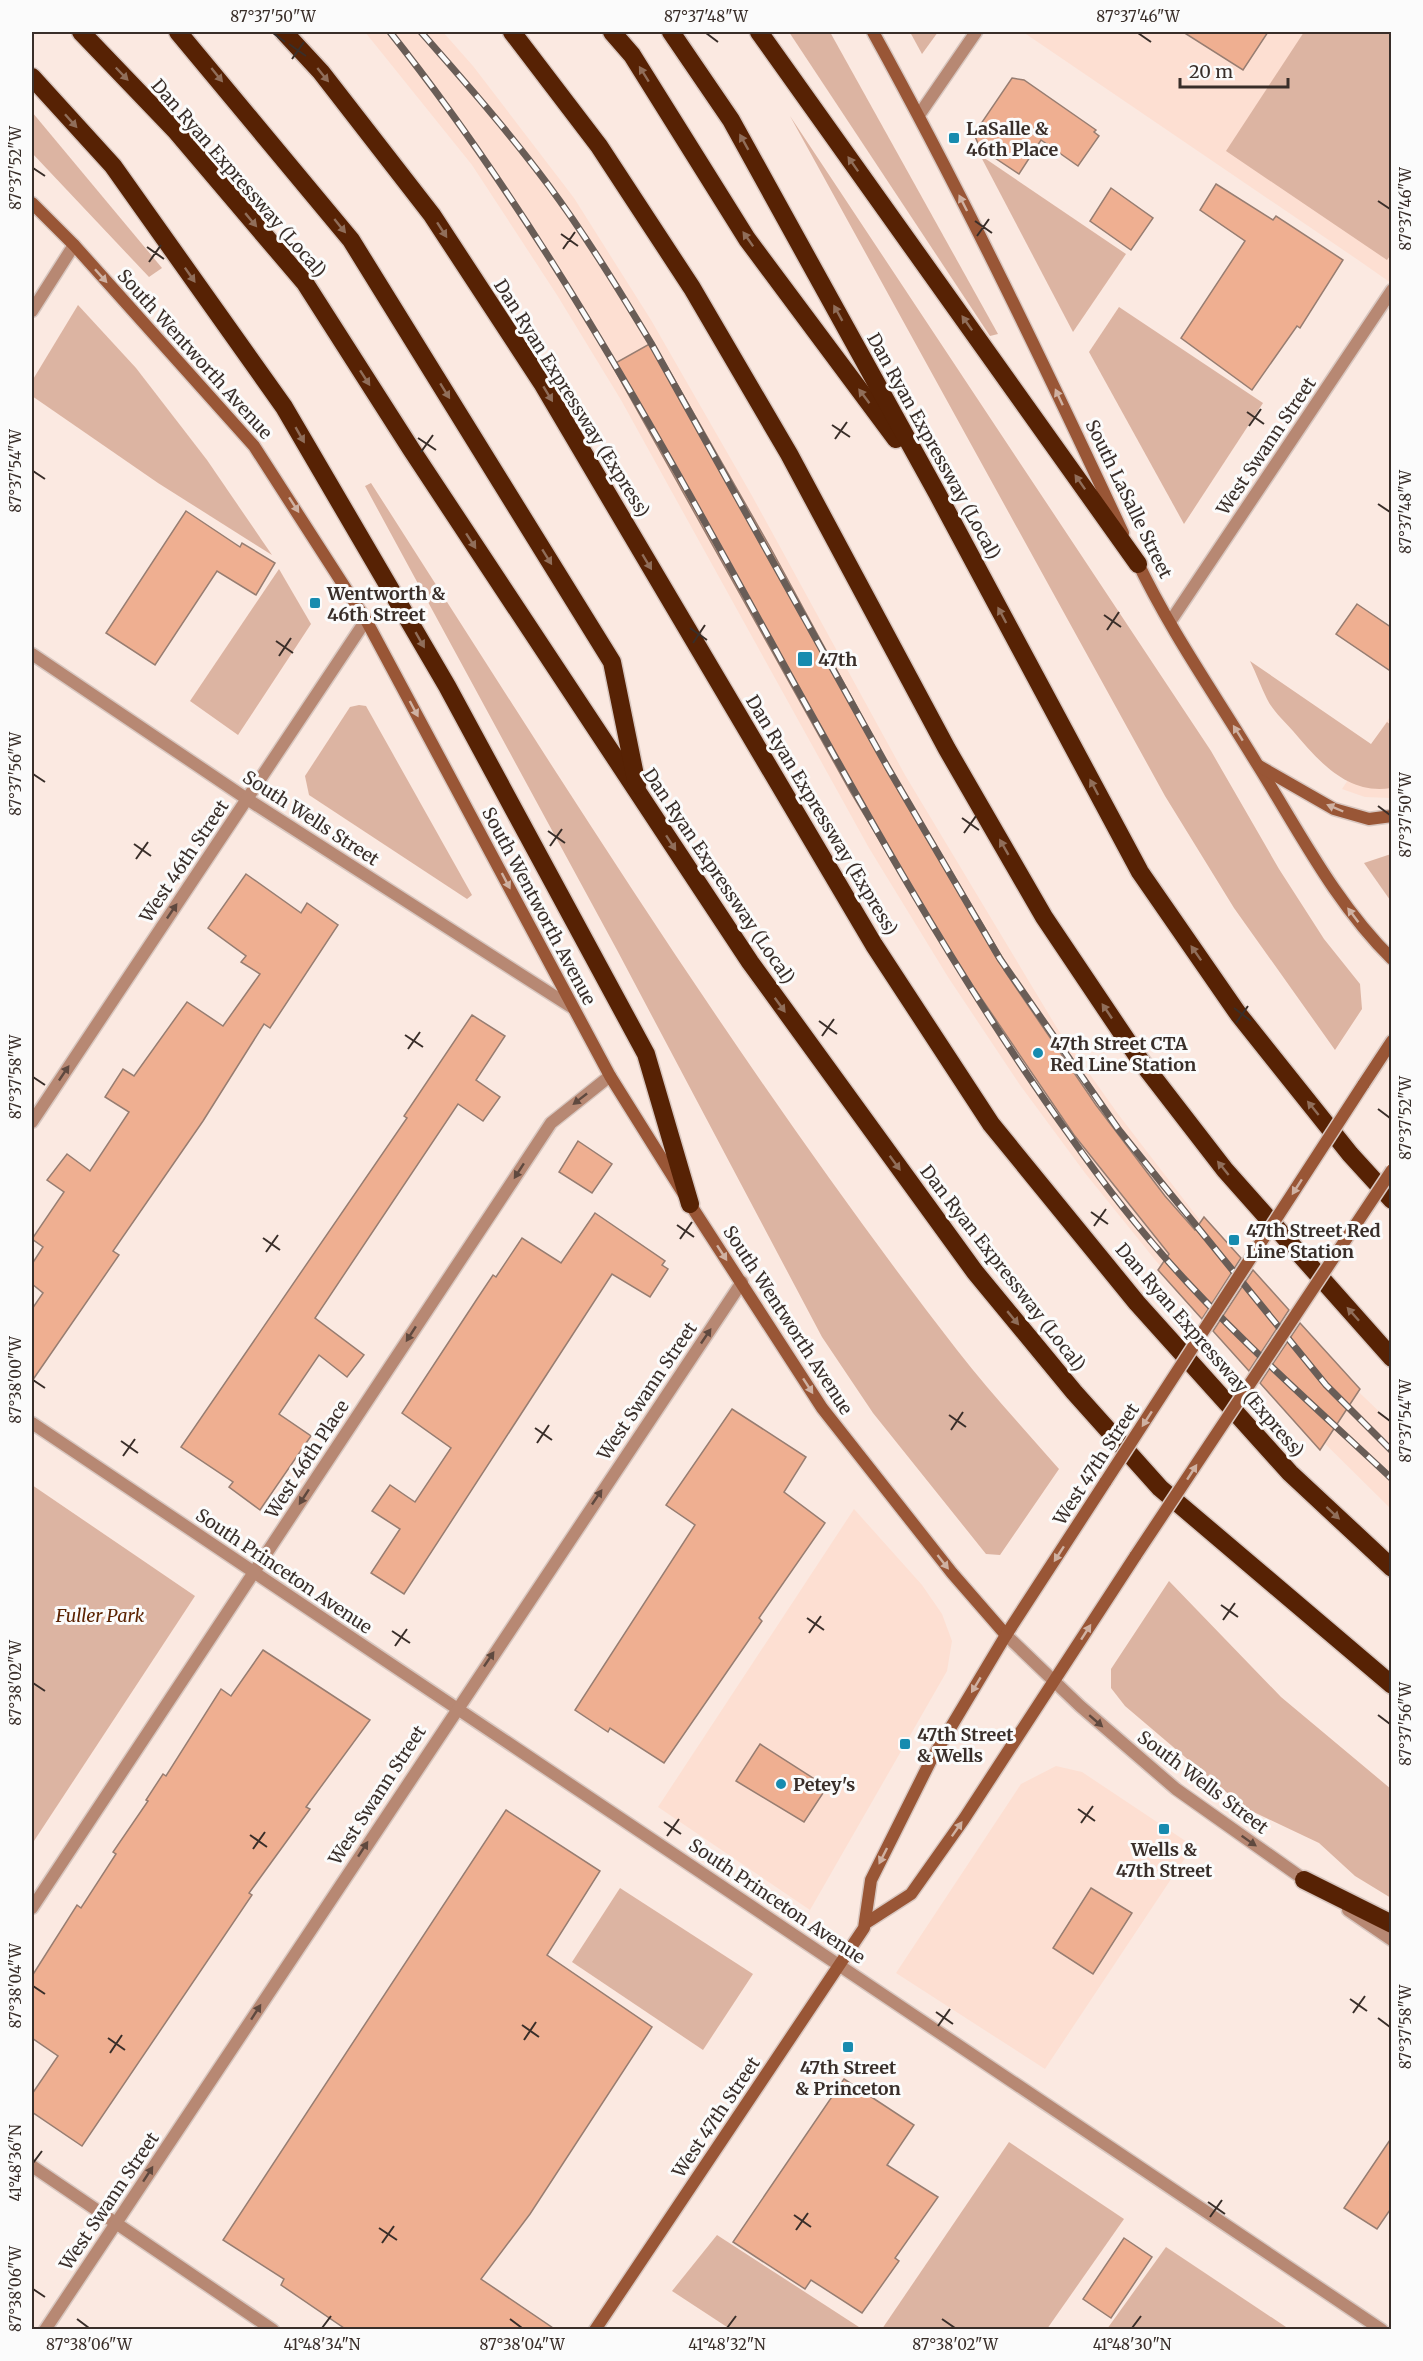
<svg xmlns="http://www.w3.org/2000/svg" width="1423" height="2361" font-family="Merriweather,serif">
<rect width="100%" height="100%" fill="#fbe9e1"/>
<g fill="#fddfd2">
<path d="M365 32H443L473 66 574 198 651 320 751 494 905 775 1057 1028 1118 1114 1205 1227 1338 1372 1391 1423V1509L1301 1420 1156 1261 1085 1173 1020 1085 948 977 869 848 621 400 557 295 472 165Z"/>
<path d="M1023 32H1391V283L1361 262Z"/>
<path d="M1391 715V798L1365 797 1342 789Z"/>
<path d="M854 1509 922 1585 942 1614 952 1641 947 1671 810 1910 658 1807Z"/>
<path d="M1056 1766 1082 1772 1193 1846 1045 2069 896 1973 1021 1784Z"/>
</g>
<g fill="#dcb4a2">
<path d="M789 32H830L998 334 990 336Z"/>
<path d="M910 32H938L922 54Z"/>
<path d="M1304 32H1391L1392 253 1387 260 1226 151Z"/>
<path d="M32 112 162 268 149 277 32 153Z"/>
<path d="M790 116 1211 751 1279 869 1324 939 1360 984 1362 1009 1335 1050 1234 908 1165 796Z"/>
<path d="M980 155 1126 254 1073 332Z"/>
<path d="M78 305 136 368 207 460 272 555 158 483 32 396V381Z"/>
<path d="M1119 307 1263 403 1184 524 1089 352Z"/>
<path d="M371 483C559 776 743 1074 957 1350 989 1391 1025 1430 1059 1469L1000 1555 986 1554 873 1413 822 1337 617 950 365 486Z"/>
<path d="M279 569 311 624 238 735 190 701Z"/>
<path d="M1250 661 1371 744 1387 722 1391 725V788C1348 795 1319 762 1293 731 1284 721 1273 711 1267 699 1261 687 1256 673 1250 661Z"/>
<path d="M359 705 366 706 472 895 467 899 309 795 305 776 350 707Z"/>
<path d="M1391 854 1392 899 1390 900 1364 863Z"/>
<path d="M32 1485 195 1596 32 1844Z"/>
<path d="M1169 1581 1281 1697 1391 1789V1898L1355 1876 1319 1843 1245 1808 1125 1706 1111 1688V1669Z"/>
<path d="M620 1888 753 1974 703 2050 572 1962Z"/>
<path d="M1009 2142 1124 2219 1047 2329H882Z"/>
<path d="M717 2235 862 2329H730L672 2291Z"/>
<path d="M1166 2247 1289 2329H1107Z"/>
</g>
<g fill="#efaf91" stroke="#977d71" stroke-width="1.5">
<path d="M1183 32H1268L1243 70Z"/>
<path d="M1012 78 1024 80 1096 130 1094 132 1099 136 1078 166 1041 140 1019 174 980 148 974 134Z"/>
<path d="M1216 184 1273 220 1276 216 1343 260 1300 328 1297 326 1252 390 1181 338 1245 241 1200 210Z"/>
<path d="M1111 188 1153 218 1131 250 1090 221Z"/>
<path d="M653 342 770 547 890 768 1008 967 1004 970 1096 1105 1165 1196 1195 1230 1204 1217 1241 1258 1202 1319 1158 1270 1169 1254 1074 1135 975 989 971 992 850 791 612 365Z"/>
<path d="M186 511 240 547 242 543 275 563 256 595 217 571 155 665 106 633Z"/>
<path d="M1357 604 1392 628V672L1336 634Z"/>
<path d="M246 874 301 913 307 903 338 925 270 1028 264 1024 203 1121 113 1251 119 1255 32 1381V1309L43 1293 32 1284V1264L43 1247 32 1239 64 1192 47 1180 67 1154 90 1171 129 1112 105 1097 123 1069 134 1076 187 1002 223 1026 260 974 241 962 246 956 208 928Z"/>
<path d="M472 1015 505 1036 476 1080 500 1097 483 1121 458 1104 315 1318 364 1355 347 1377 319 1355 279 1414 311 1436 260 1510 229 1487 233 1482 181 1447 407 1118 404 1116Z"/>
<path d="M578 1141 612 1164 592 1193 559 1172Z"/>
<path d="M595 1213 665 1261 662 1265 668 1269 650 1297 612 1274 404 1594 371 1573 400 1529 372 1511 390 1485 415 1502 451 1448 402 1413 477 1299 493 1275 496 1277 522 1238 561 1263Z"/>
<path d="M1253 1270 1289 1310 1249 1371 1213 1331Z"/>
<path d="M1300 1323 1360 1389 1320 1450 1260 1383Z"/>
<path d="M732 1409 806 1457 784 1492 825 1523 759 1618 762 1621 664 1763 610 1728 608 1732 575 1710 695 1525 666 1505Z"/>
<path d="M263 1650 370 1720 306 1807 310 1809 249 1893 252 1895 82 2146 32 2112V2094L58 2056 32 2038V1976L77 1905 81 1908 116 1854 113 1852 148 1801 146 1800 163 1774 166 1776 221 1689 231 1696Z"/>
<path d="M760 1744 827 1787 804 1822 736 1781Z"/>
<path d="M506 1810 600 1871 547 1955 652 2027 530 2214 481 2279 556 2330H347L281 2285 284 2279 223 2240Z"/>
<path d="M1091 1888 1132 1913 1093 1974 1053 1948Z"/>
<path d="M844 2079 914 2125 887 2165 938 2197 895 2258 899 2261 862 2313 811 2280 805 2289 733 2242Z"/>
<path d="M1392 2137V2207L1377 2229 1344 2208Z"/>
<path d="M1124 2238 1152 2257 1111 2318 1083 2299Z"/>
</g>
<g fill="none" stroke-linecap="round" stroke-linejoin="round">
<g stroke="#d8c7c0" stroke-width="15">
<g id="minor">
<path d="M919 115 976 32"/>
<path d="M32 311 74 245"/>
<path d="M1170 622 1392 290"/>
<path d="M32 654 247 799 573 1008"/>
<path d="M32 1122 366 620"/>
<path d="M32 1423 1382 2330"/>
<path d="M32 1908 551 1123 610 1076"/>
<path d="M32 2166 273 2330"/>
<path d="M45 2330 742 1282"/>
</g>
</g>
<g stroke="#d8c7c0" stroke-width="15">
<g id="tertiary">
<path d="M1006 1635 1080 1706 1176 1789 1309 1883"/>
<path d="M1348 1910 1392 1940"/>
</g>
</g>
<g stroke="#d8c7c0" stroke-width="15">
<g id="secondary">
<path d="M873 32C963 195 1044 364 1123 533"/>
<path d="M32 203 74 245 254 446 366 620 610 1076 690 1204 822 1408 952 1573 1006 1635"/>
<path d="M1136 559C1170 631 1216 696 1257 764 1299 831 1335 903 1392 959"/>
<path d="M1259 766 1334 809 1369 819 1392 816"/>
<path d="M1363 1085 1392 1041"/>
<path d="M866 1923 911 1894 964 1819 1136 1555"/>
<path d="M595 2330 864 1928 871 1880 930 1762 1006 1635 1106 1481"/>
</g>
</g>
<g stroke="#d8c7c0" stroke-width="21">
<g id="motorway">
<path d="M81 32 175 130 305 283 411 449 750 962 975 1272 1074 1392 1160 1488 1392 1685"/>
<path d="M178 32 351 240 612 662 637 785"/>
<path d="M284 32 321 72 432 215 542 383 874 945 991 1124 1137 1303 1290 1473 1392 1568"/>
<path d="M512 32 599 146 692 288 789 454 947 749 1044 917 1140 1060 1225 1170 1392 1358"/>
<path d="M612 32 632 55 747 239 896 439"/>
<path d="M671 32 731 120 937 493 1140 872 1239 1015 1350 1154 1392 1200"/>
<path d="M759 32 1138 564"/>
<path d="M32 77 113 166 284 407 447 686 646 1054 690 1204"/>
<path d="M1304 1880 1392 1924"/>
</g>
</g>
<use href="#minor" stroke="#b78873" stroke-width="12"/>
<use href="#tertiary" stroke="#b78873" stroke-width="12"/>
<use href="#secondary" stroke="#995636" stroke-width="12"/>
<use href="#motorway" stroke="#572204" stroke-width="18"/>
<g stroke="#695d57" stroke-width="7">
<g id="rail">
<path d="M390 32C660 372 818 784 1070 1136 1105 1186 1145 1237 1187 1282 1251 1351 1323 1414 1392 1479"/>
<path d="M421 32C465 82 509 132 549 186 586 236 619 290 651 343L888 768 1000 959 1119 1130 1164 1186 1326 1385 1392 1451"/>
</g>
</g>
<use href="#rail" stroke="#fbfbfb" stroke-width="4.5" stroke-dasharray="14" stroke-linecap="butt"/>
<g stroke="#d8c7c0" stroke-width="15" stroke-linecap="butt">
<g id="secondary-bridge">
<path d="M1106 1481 1363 1085"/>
<path d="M1136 1555 1392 1170"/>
</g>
</g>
<use href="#secondary-bridge" stroke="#995636" stroke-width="12"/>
</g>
<defs><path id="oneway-solid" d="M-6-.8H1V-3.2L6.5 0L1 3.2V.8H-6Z" transform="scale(1.5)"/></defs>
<g fill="#906e5a">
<use href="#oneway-solid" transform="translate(122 74) rotate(46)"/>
<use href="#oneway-solid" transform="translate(644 74) rotate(-122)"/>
<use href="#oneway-solid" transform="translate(217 75) rotate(51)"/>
<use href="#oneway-solid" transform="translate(323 75) rotate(51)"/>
<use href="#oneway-solid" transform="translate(71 121) rotate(48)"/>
<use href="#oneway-solid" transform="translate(744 142) rotate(-119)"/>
<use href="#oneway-solid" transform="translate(853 164) rotate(-125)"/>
<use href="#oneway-solid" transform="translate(251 220) rotate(50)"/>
<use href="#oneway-solid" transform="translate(340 226) rotate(51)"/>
<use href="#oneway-solid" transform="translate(442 230) rotate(57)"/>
<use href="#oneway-solid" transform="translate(748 239) rotate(-125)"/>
<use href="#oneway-solid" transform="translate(190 275) rotate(55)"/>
<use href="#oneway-solid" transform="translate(838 313) rotate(-119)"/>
<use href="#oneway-solid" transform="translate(967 323) rotate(-125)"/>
<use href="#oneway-solid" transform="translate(365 378) rotate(57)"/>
<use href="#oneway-solid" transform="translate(445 391) rotate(58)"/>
<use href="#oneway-solid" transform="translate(548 394) rotate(59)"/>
<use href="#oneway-solid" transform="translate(864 396) rotate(-127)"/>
<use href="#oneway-solid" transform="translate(300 435) rotate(60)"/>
<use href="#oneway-solid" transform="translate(1080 482) rotate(-125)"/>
<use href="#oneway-solid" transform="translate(471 541) rotate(57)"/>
<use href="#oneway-solid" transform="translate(547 557) rotate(58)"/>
<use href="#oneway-solid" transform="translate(647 562) rotate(59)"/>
<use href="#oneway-solid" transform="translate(1002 615) rotate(-118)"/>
<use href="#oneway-solid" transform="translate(420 640) rotate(60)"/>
<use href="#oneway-solid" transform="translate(1094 787) rotate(-118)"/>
<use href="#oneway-solid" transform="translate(671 843) rotate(57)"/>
<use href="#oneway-solid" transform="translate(1004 847) rotate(-120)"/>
<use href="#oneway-solid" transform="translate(1196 953) rotate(-125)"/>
<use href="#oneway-solid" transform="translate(780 1005) rotate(54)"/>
<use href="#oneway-solid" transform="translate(1107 1011) rotate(-124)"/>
<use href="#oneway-solid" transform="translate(1313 1108) rotate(-129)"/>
<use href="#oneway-solid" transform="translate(895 1163) rotate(54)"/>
<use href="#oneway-solid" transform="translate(1223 1168) rotate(-129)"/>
<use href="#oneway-solid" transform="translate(1353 1314) rotate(-132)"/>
<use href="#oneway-solid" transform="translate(1013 1318) rotate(50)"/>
<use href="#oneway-solid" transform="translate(1333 1513) rotate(43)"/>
</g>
<g fill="#cfb1a2">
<use href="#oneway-solid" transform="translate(963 203) rotate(-117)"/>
<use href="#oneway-solid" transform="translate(101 276) rotate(48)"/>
<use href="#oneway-solid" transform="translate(1059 397) rotate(-115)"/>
<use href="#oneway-solid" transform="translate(294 505) rotate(57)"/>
<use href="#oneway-solid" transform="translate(414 709) rotate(62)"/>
<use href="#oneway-solid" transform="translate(1238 733) rotate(-122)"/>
<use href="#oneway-solid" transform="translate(1335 808) rotate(-157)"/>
<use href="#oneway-solid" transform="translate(506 881) rotate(62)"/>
<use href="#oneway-solid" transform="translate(1353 915) rotate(-127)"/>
<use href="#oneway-solid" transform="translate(1297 1187) rotate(123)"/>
<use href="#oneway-solid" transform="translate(722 1253) rotate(57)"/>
<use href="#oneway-solid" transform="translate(808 1386) rotate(57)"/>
<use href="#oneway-solid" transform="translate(1147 1419) rotate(123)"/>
<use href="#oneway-solid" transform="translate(1192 1472) rotate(-57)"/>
<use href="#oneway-solid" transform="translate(1059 1554) rotate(123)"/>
<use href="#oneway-solid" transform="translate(943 1562) rotate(52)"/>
<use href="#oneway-solid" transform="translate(1086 1632) rotate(-57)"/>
<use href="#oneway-solid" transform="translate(976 1685) rotate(121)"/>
<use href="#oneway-solid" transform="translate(957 1829) rotate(-55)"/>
<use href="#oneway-solid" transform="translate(883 1856) rotate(117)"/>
</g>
<g fill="#5f493f">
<use href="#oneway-solid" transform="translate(172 911) rotate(-56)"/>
<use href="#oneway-solid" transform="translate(64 1073) rotate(-56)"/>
<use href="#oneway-solid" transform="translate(580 1099) rotate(142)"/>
<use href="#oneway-solid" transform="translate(519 1171) rotate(123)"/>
<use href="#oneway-solid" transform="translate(411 1334) rotate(123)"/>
<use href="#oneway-solid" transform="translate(706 1336) rotate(-56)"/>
<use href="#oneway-solid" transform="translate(304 1497) rotate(123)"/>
<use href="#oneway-solid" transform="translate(597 1497) rotate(-56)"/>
<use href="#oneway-solid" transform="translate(489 1659) rotate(-56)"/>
<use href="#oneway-solid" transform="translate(1096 1721) rotate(41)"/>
<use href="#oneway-solid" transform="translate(1249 1841) rotate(35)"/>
<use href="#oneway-solid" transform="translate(363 1849) rotate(-57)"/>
<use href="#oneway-solid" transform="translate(256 2012) rotate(-57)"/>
<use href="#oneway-solid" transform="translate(148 2174) rotate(-57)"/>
</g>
<path fill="none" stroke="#392e29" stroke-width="2" d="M273 33 285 42M706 33 718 42M1138 33 1151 42M289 44 306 56M292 59 304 42M33 168 45 176M1378 201 1390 209M975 221 992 233M561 234 578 246M977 236 989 219M147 247 164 259M563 249 575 232M149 262 161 245M1247 412 1264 424M832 425 850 437M1249 426 1261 409M418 438 436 450M835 439 847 422M421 452 433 435M33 471 45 479M1378 504 1390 512M1104 615 1121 627M690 628 707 640M1107 630 1119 612M276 641 293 653M693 643 705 625M279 656 291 638M33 774 45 782M1378 806 1390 815M962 818 979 830M548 831 565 843M964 833 976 816M134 844 151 856M550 846 562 829M136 859 148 842M1234 1008 1251 1021M819 1021 837 1034M1236 1023 1248 1006M405 1035 423 1047M822 1036 834 1019M408 1049 420 1032M33 1077 45 1085M1378 1109 1390 1118M1091 1212 1108 1224M677 1225 694 1237M1094 1226 1106 1209M263 1238 280 1250M680 1239 692 1222M266 1252 278 1235M33 1380 45 1388M1378 1412 1390 1421M949 1415 966 1427M535 1428 552 1440M951 1430 963 1412M121 1441 138 1453M537 1443 549 1425M123 1456 135 1439M1221 1605 1238 1617M807 1618 824 1630M1223 1620 1235 1603M392 1631 410 1643M809 1633 821 1616M395 1646 407 1629M33 1683 45 1691M1378 1715 1390 1724M1078 1809 1095 1821M664 1822 681 1834M1081 1823 1093 1806M250 1835 267 1847M667 1836 679 1819M253 1849 265 1832M33 1986 45 1994M1350 1999 1367 2011M936 2012 953 2024M1353 2013 1365 1996M1378 2018 1390 2027M522 2025 539 2037M938 2026 950 2009M108 2038 125 2050M524 2040 536 2022M110 2053 122 2035M33 2163 42 2151M1208 2202 1225 2214M794 2215 811 2227M1210 2217 1222 2200M379 2228 397 2240M796 2230 808 2213M382 2243 394 2226M33 2289 45 2297M77 2319 89 2328M510 2319 522 2328M942 2319 955 2328M322 2328 331 2316M727 2328 736 2316M1132 2328 1141 2316"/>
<g fill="#178baf" stroke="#fbfbfb" stroke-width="2">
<rect x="948" y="132" width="12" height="12" rx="3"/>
<rect x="309" y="597" width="12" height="12" rx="3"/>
<rect x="797" y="651" width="16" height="16" rx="3"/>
<circle cx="1038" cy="1053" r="6"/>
<rect x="1228" y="1234" width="12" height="12" rx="3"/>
<rect x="899" y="1738" width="12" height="12" rx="3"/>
<circle cx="781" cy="1784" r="6"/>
<rect x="1158" y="1823" width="12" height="12" rx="3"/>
<rect x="842" y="2041" width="12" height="12" rx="3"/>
</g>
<g text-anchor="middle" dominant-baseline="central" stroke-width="6" stroke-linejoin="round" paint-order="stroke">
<g font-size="18" font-weight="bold" fill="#392e29" stroke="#fbfbfb" text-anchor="start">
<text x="966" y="128">LaSalle &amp;<tspan x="966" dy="21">46th Place</tspan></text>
<text x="327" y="593">Wentworth &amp;<tspan x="327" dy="21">46th Street</tspan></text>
<text x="818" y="659">47th</text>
<text x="1050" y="1043">47th Street CTA<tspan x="1050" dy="21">Red Line Station</tspan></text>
<text x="1246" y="1230">47th Street Red<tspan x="1246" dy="21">Line Station</tspan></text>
<text x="917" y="1734">47th Street<tspan x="917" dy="21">&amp; Wells</tspan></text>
<text x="793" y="1784">Petey's</text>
<text x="1164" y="1849" text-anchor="middle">Wells &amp;<tspan x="1164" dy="21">47th Street</tspan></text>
<text x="848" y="2067" text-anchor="middle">47th Street<tspan x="848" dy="21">&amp; Princeton</tspan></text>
</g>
<g font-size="18" fill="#392e29" stroke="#fbfbfb">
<text transform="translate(239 178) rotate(49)">Dan Ryan Expressway (Local)</text>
<text transform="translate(195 354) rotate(48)">South Wentworth Avenue</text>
<text transform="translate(572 398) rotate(58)">Dan Ryan Expressway (Express)</text>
<text transform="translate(934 446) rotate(61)">Dan Ryan Expressway (Local)</text>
<text transform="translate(1266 446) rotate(-56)">West Swann Street</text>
<text transform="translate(1129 499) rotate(64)">South LaSalle Street</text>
<text transform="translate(822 815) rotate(59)">Dan Ryan Expressway (Express)</text>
<text transform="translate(311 818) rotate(33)">South Wells Street</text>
<text transform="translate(184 861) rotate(-56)">West 46th Street</text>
<text transform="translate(719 876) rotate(56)">Dan Ryan Expressway (Local)</text>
<text transform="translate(539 906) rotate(62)">South Wentworth Avenue</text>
<text transform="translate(1003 1268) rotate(52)">Dan Ryan Expressway (Local)</text>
<text transform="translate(788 1320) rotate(57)">South Wentworth Avenue</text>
<text transform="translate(1210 1350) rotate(49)">Dan Ryan Expressway (Express)</text>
<text transform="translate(647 1391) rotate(-56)">West Swann Street</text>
<text transform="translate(307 1459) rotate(-57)">West 46th Place</text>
<text transform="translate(1096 1464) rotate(-57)">West 47th Street</text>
<text transform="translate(284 1571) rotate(34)">South Princeton Avenue</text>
<text transform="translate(1203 1782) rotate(37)">South Wells Street</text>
<text transform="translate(377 1795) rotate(-57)">West Swann Street</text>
<text transform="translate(777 1901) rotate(34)">South Princeton Avenue</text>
<text transform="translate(716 2117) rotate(-56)">West 47th Street</text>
<text transform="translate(109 2201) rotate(-56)">West Swann Street</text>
</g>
<g font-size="18" font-style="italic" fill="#5c2403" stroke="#fbfbfb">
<text x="100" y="1615">Fuller Park</text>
</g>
</g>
<rect width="1423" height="2361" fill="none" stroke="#fbfbfb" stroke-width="66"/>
<path d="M1180 78v9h108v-9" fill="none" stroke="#392e29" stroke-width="3"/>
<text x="1189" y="78" font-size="18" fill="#392e29" stroke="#fbfbfb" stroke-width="4.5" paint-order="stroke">20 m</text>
<rect x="33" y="33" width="1357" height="2295" fill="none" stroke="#392e29" stroke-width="2"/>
<g font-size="15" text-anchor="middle" fill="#392e29">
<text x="273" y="22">87°37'50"W</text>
<text x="706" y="22">87°37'48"W</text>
<text x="1138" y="22">87°37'46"W</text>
<text transform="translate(16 168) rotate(-90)" y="5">87°37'52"W</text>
<text transform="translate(1406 209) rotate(-90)" y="5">87°37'46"W</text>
<text transform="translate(16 471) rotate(-90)" y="5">87°37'54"W</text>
<text transform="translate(1406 512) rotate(-90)" y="5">87°37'48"W</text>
<text transform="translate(16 774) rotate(-90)" y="5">87°37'56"W</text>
<text transform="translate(1406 815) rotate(-90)" y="5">87°37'50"W</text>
<text transform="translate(16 1077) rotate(-90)" y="5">87°37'58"W</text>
<text transform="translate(1406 1118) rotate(-90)" y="5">87°37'52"W</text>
<text transform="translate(16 1380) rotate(-90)" y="5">87°38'00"W</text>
<text transform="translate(1406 1421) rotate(-90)" y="5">87°37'54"W</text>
<text transform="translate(16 1683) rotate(-90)" y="5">87°38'02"W</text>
<text transform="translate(1406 1724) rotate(-90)" y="5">87°37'56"W</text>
<text transform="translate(16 1986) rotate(-90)" y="5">87°38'04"W</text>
<text transform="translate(1406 2027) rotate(-90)" y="5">87°37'58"W</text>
<text transform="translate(16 2163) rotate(-90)" y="5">41°48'36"N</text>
<text transform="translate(16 2289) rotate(-90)" y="5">87°38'06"W</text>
<text x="89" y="2350">87°38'06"W</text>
<text x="322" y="2350">41°48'34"N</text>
<text x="522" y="2350">87°38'04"W</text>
<text x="727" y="2350">41°48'32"N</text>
<text x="955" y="2350">87°38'02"W</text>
<text x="1132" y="2350">41°48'30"N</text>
</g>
</svg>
